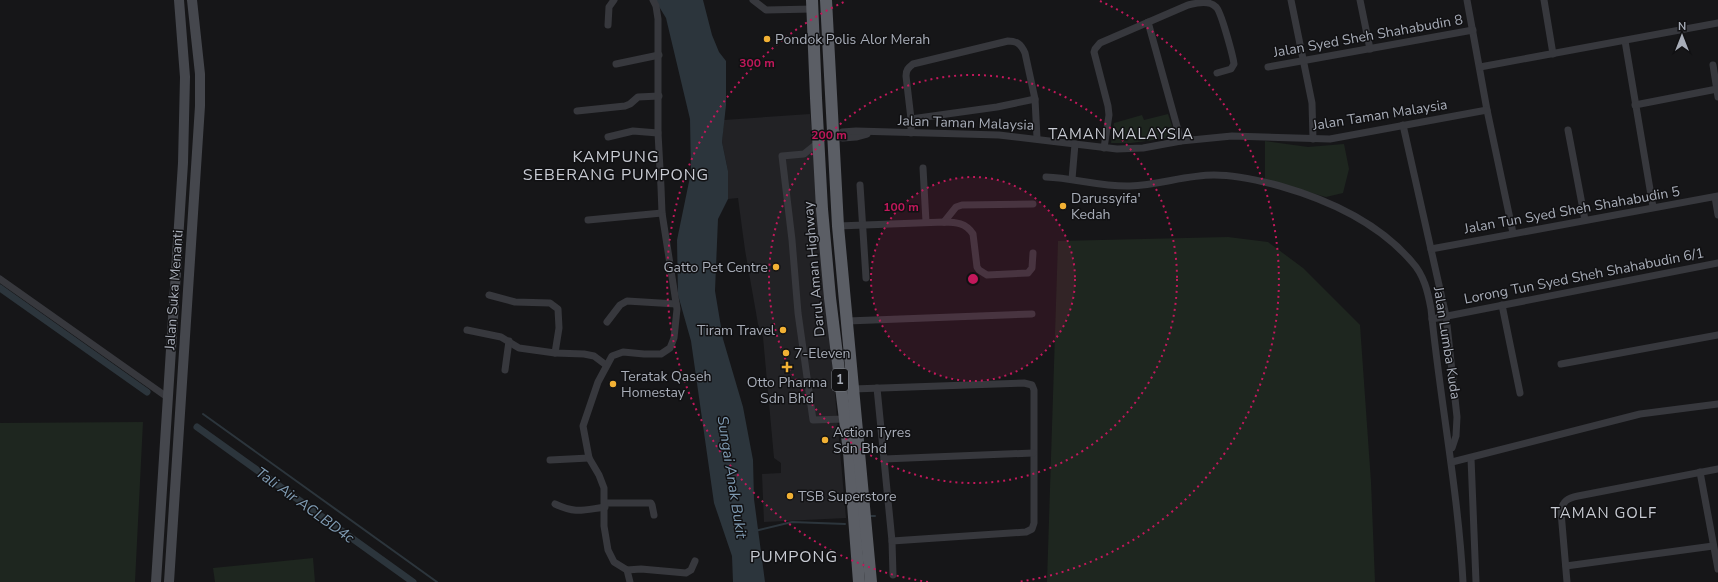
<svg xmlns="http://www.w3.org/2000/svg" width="1718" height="582" font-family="'Nunito Sans',sans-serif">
<rect width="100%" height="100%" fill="#161618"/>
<path fill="#222225" d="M810 114 846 518 764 522 762 474 781 473V463L774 458 763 337 758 324 745 250 738 198 728 199V171L722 142 724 120Z"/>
<g fill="#1e261f">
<path d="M1168 114 1174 132 1168 138 1131 143H1111L1114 123 1142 115 1144 120Z"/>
<path d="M1265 141 1308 147 1344 144 1349 169 1343 193 1326 197 1265 180Z"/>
<path d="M1228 237 1268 242 1303 268 1360 325 1371 482 1375 582H1047L1058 241Z"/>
<path d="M143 422 135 582H0V423Z"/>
<path d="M313 558 315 582H215L213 568Z"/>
</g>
<path fill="#2c353c" d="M655 0H703L712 35 719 52 726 61V105L722 142 728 171V199L718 219 715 291 723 339 743 407 753 460 754 499 765 582H733L732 556 714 503 691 341 678 295 677 240 691 172 690 119 666 18Z"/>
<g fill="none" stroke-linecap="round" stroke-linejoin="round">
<g stroke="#2c353c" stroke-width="2">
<path d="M203 414 437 582"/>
<path d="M871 516H875"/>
<path d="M755 531 792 522 845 524"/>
</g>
<g stroke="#2c353c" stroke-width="7">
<path d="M0 288 147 392"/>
<path d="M197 427 413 582"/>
</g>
<g stroke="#37383d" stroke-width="7">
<path d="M753 0 766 10 813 9"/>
<path d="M1291 0 1312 103 1313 139"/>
<path d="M1360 0 1370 49"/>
<path d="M1467 0 1487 110 1513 233"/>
<path d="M1544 0 1553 54"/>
<path d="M1148 22 1181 141"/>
<path d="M608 25 609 7 614 0"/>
<path d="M1625 41 1653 207"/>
<path d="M616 64 659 55"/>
<path d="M1713 65 1718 97"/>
<path d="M1268 67 1473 30"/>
<path d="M1480 67 1718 23"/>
<path d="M1635 105 1717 89"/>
<path d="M577 111 625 106 630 104 638 97 659 96"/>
<path d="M911 119 997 107 1035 99"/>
<path d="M1403 125 1446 316 1457 417 1456 436 1452 448"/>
<path d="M1568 130 1585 220"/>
<path d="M911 133V119L906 76C906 70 908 68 913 64L1008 41C1017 41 1021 44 1025 53L1035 99 1037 138"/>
<path d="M834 136 843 138 856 137 867 134"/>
<path d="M839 136 842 132 856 131 999 135 1117 149 1143 148 1181 141 1232 136 1330 139 1487 110"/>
<path d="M608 137 633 131 658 133"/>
<path d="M819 142 804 154 782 156 792 240 798 313 813 420 845 419"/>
<path d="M1104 148 1109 115 1108 106 1094 52 1095 49 1100 43 1188 5C1197 3 1209 0 1216 7 1221 11 1233 56 1234 64L1231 69 1217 73"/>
<path d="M923 168 926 222"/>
<path d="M1046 177C1074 178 1102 187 1130 186 1159 185 1186 175 1214 175 1237 175 1258 180 1280 186 1329 200 1378 222 1412 262 1424 275 1428 292 1431 309 1440 400 1458 490 1463 582"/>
<path d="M1072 179 1075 144"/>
<path d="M860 185 866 278"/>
<path d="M1715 197 1718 215"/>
<path d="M588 220 662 213"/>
<path d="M944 222 956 207 962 205 1033 204"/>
<path d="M838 226 944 222C956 222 966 223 973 234L977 267 979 270 987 275 1028 273 1032 268 1033 253"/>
<path d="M1431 249 1718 196"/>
<path d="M0 279 167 397"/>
<path d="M489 295 515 302 550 303 558 309 559 328 555 353"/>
<path d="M1502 305 1520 393"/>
<path d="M1432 319 1718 263"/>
<path d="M847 321 1032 314"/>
<path d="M607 322 620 305 627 301 676 304"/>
<path d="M467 330 501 337 519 348 555 353 584 354 594 356 606 365"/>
<path d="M1561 364 1718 335"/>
<path d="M505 370 509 341"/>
<path d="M877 388 892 541 893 575"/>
<path d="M853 389 1024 383 1032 385 1034 390V523L1032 529 1026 532 892 541"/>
<path d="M1471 458 1476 582"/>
<path d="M884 459 1033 453"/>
<path d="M550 460 589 458"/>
<path d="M1452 462 1640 414 1718 404"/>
<path d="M1700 472 1718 569"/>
<path d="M605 503H651L652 505 654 515"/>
<path d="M555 504C576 514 583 510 605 507"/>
<path d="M1566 566 1713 546"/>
<path d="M627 570 641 569 686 573 691 570 695 561"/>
<path d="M630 582 627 570 614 562 608 550 604 526V488L599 475 589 458 583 426 598 382 612 356 623 352 644 354H661L670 348 674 338 677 309 662 213 661 187 658 133V19L656 6 653 0"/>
<path d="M1567 582 1561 512C1562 501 1568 498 1578 496L1718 469"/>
</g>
<g stroke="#45474d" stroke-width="10">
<path d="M156 582 183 163 185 77 179 0"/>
<path d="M169 582 200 106V74L192 0"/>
</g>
<g stroke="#5b5e65" stroke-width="12">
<path d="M812 0 816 98 822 209 830 298 849 452 859 582"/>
<path d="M826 0 838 226 871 582"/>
</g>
</g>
<circle cx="973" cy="279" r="102" fill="#c2185b" fill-opacity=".12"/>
<g fill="none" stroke="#c2185b" stroke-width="2" stroke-dasharray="2 4">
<circle cx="973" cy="279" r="102"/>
<circle cx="973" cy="279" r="204"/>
<path d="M928 582A306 306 0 0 1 846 1M1100 1A306 306 0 0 1 1018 582"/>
</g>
<g fill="#f2b134" stroke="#111113" stroke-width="1.5">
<circle cx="767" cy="39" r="4"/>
<circle cx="1063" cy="206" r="4"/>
<circle cx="776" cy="267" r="4"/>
<circle cx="783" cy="330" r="4"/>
<circle cx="786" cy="353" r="4"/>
<path d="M785 361h4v4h4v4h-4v4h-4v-4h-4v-4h4z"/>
<circle cx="613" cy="384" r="4"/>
<circle cx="825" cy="440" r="4"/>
<circle cx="790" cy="496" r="4"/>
</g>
<g text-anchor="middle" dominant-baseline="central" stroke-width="3" stroke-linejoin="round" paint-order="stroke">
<rect fill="#111113" stroke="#7b7e86" stroke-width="1" x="832" y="369" width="16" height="22" rx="3"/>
<g font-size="13" font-weight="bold" fill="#a8adb8">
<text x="840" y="380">1</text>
</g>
<g font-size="14" fill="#a8adb8" stroke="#111113">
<text transform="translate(1368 36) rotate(-10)">Jalan Syed Sheh Shahabudin 8</text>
<text transform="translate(1380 115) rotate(-9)">Jalan Taman Malaysia</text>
<text transform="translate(966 123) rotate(2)">Jalan Taman Malaysia</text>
<text transform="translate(1572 210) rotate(-10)">Jalan Tun Syed Sheh Shahabudin 5</text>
<text transform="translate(814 269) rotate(-95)">Darul Aman Highway</text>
<text transform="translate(1584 276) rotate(-11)">Lorong Tun Syed Sheh Shahabudin 6/1</text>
<text transform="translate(174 290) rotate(-86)">Jalan Suka Menanti</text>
<text transform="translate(1447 343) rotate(81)">Jalan Lumba Kuda</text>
</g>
<g font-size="14" fill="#a8adb8" stroke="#111113" text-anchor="start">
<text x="775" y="39">Pondok Polis Alor Merah</text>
<text x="1071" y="198">Darussyifa'<tspan x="1071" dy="16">Kedah</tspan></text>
<text x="768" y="267" text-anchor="end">Gatto Pet Centre</text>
<text x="775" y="330" text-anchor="end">Tiram Travel</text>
<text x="794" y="353">7-Eleven</text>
<text x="621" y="376">Teratak Qaseh<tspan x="621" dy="16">Homestay</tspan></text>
<text x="787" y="382" text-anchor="middle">Otto Pharma<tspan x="787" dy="16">Sdn Bhd</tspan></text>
<text x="833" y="432">Action Tyres<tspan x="833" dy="16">Sdn Bhd</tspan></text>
<text x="798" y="496">TSB Superstore</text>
</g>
<g font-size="15" letter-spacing="1" fill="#c9ccd4" stroke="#111113">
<text x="1121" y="134">TAMAN MALAYSIA</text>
<text x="1604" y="513">TAMAN GOLF</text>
</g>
<g font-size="15" font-style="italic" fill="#7f9bb3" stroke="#111113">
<text transform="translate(732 477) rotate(81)">Sungai Anak Bukit</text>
<text transform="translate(305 505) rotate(36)">Tali Air ACLBD4c</text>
</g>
<g font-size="16" letter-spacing="1" fill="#c9ccd4" stroke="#111113">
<text x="616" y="157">KAMPUNG<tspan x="616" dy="18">SEBERANG PUMPONG</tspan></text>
<text x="794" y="557">PUMPONG</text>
</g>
</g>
<circle cx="973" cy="279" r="6" fill="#c2185b" stroke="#111113" stroke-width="2"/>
<g font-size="12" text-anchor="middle" font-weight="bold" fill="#c2185b" stroke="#111113" stroke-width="3" stroke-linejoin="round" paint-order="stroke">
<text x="757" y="67">300 m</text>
<text x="829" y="139">200 m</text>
<text x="901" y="211">100 m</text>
</g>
<g transform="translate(1682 36)" stroke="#111113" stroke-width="3" paint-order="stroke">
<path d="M0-3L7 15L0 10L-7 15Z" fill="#a8adb8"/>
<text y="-6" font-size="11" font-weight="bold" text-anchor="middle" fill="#a8adb8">N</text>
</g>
</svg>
